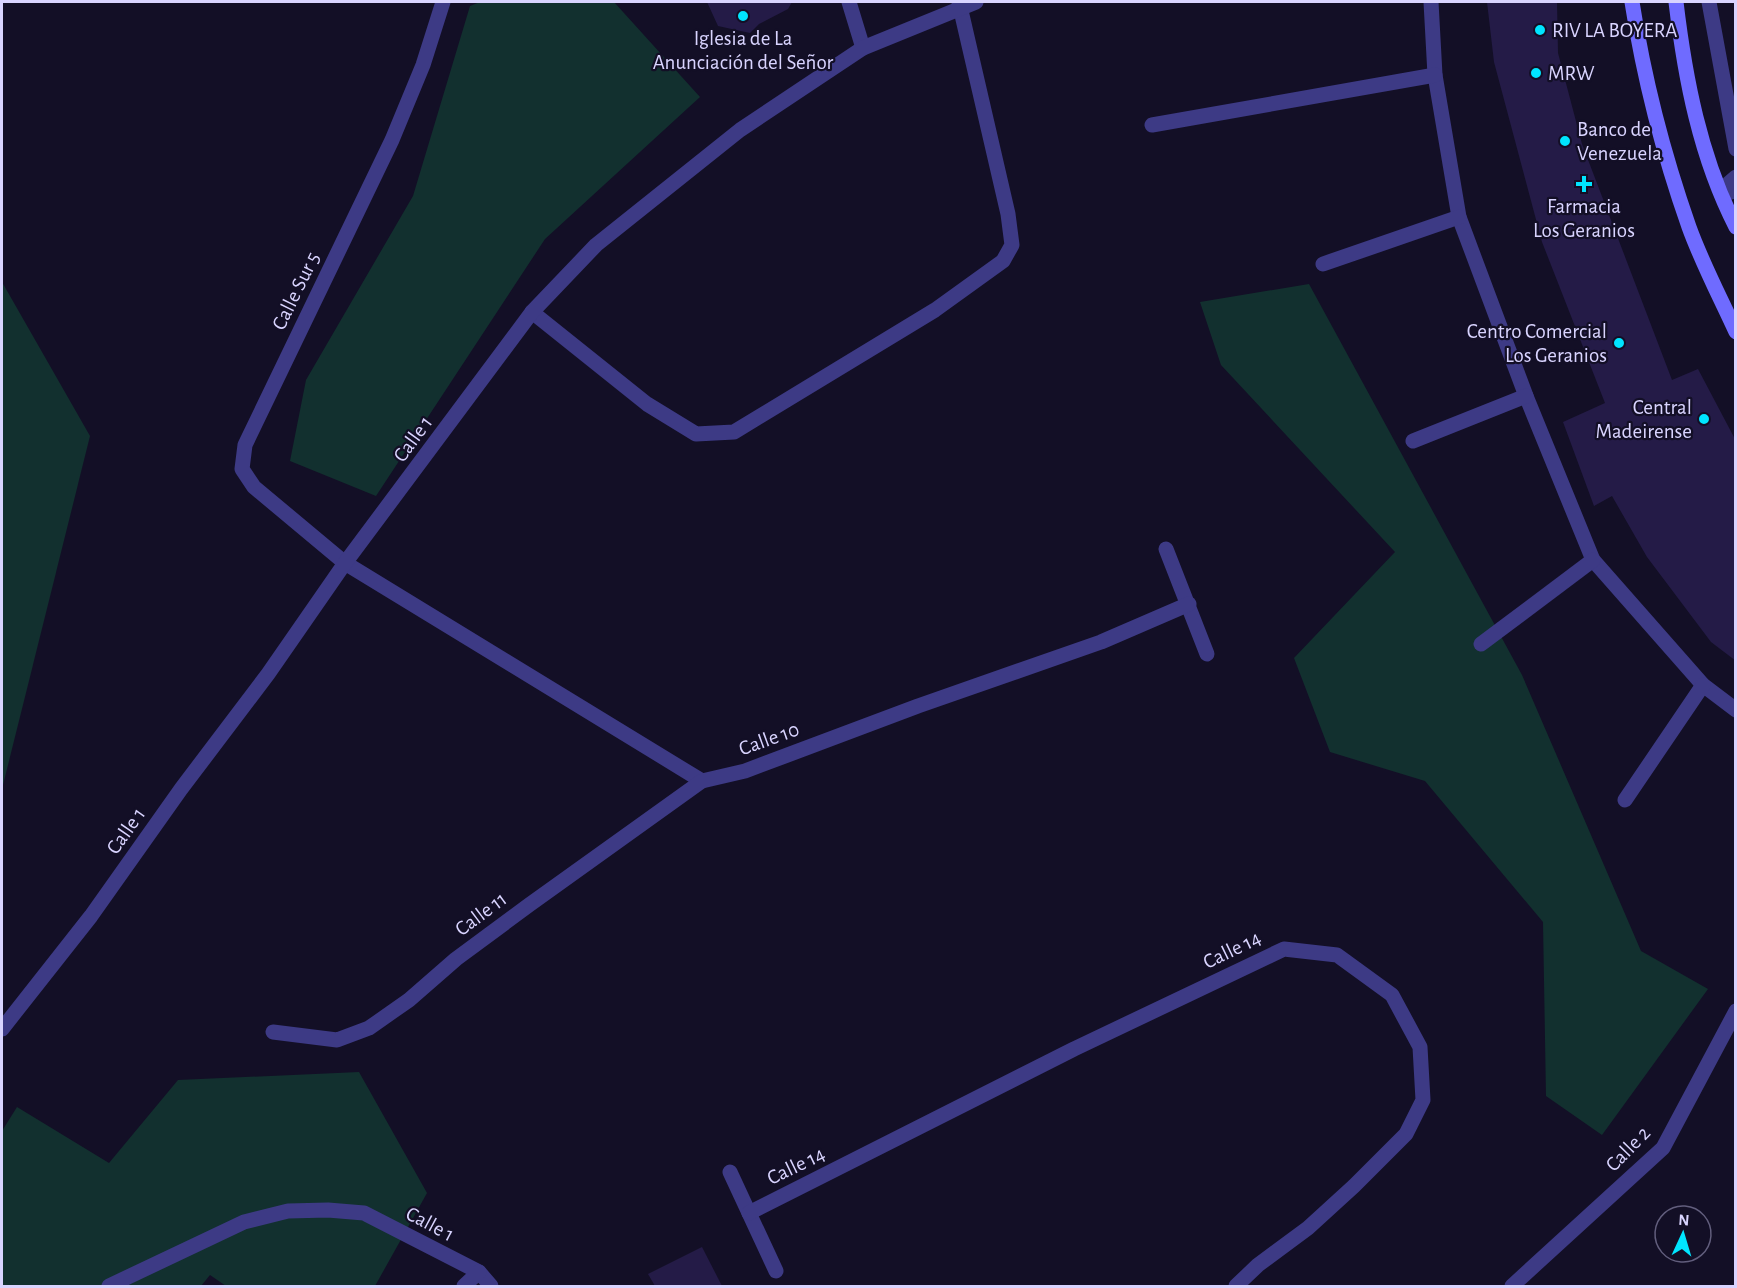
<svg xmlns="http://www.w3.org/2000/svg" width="1737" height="1288" font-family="'Alegreya Sans',sans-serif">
<rect width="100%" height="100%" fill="#130f26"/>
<g fill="#12302f">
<path d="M480 2H614L700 97 545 239 376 496 290 461 306 380 413 196 470 6Z"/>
<path d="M2 282 90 436 2 789Z"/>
<path d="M1309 284 1522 675 1641 951 1708 989 1602 1135 1546 1096 1543 922 1425 781 1330 752 1294 658 1395 552 1221 365 1200 302Z"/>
<path d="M359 1072 427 1193 375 1286H226L210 1275 201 1286H2V1131L17 1107 109 1163 178 1080Z"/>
</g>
<g fill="#241b47">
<path d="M707 2H792L788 9 759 24 750 33 718 26Z"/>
<path d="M1487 2H1557L1558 53 1582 144 1672 380 1698 369 1736 441V661L1711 642 1647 557 1612 496 1594 506 1563 422 1605 403 1542 242 1494 62Z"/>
<path d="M702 1247 722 1286H655L648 1274Z"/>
</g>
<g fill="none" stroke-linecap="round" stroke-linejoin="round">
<path stroke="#3d3a85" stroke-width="14" d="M1722 195 1736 191"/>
<g stroke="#3d3a85" stroke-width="15">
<path d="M443 2 423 65 392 140 245 445 242 469 254 487 345 563 702 781"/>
<path d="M849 2 863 48"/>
<path d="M1431 2 1435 75 1459 217 1526 396 1593 560 1703 685 1736 710"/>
<path d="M1709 2 1736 149"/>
<path d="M1152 125 1435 75"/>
<path d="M1721 190 1736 177"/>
<path d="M1323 264 1459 217"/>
<path d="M532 312 647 404 696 434 734 432 935 310 1003 261 1012 245 1008 214 959 2"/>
<path d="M1413 441 1526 396"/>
<path d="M1166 549 1207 654"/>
<path d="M1481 644 1593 560"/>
<path d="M1625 800 1703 685"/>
<path d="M2 1029 91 916 181 789 268 674 345 563 532 312 596 245 740 130 863 48 976 2"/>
<path d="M273 1032 337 1040 369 1028 409 1000 456 959 529 905 702 781 745 771 918 706 1101 642 1189 604"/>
<path d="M730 1172 776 1271"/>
<path d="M749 1213 1074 1049 1284 949 1337 955 1392 995 1420 1047 1423 1100 1406 1134 1354 1186 1308 1228 1258 1265 1236 1286"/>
<path d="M109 1286 244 1222 288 1211 328 1210 364 1213 479 1272 491 1286"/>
<path d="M464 1286 479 1272"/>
<path d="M1512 1286 1663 1148 1736 1011"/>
</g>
<g stroke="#6f6bff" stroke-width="15">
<path d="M1632 2C1644 79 1663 153 1689 227 1702 263 1720 297 1736 332"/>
<path d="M1676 2C1685 78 1700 157 1736 227"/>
</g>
</g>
<g fill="#00e5ff" stroke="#130f26" stroke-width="2">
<circle cx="743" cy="16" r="6"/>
<circle cx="1540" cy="30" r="6"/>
<circle cx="1536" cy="73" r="6"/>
<circle cx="1565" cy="141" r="6"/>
<path d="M1581 175h6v6h6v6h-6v6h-6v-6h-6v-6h6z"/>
<circle cx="1619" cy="343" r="6"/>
<circle cx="1704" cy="419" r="6"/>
</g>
<g text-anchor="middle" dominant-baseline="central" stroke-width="4.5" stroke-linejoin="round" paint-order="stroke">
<g font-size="21" fill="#d9d4ff" stroke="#130f26" text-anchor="start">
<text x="1552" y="30">RIV LA BOYERA</text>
<text x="743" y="38" text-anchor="middle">Iglesia de La<tspan x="743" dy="24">Anunciación del Señor</tspan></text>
<text x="1548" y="73">MRW</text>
<text x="1577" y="129">Banco de<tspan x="1577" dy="24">Venezuela</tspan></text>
<text x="1584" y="206" text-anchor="middle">Farmacia<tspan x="1584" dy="24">Los Geranios</tspan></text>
<text x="1607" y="331" text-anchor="end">Centro Comercial<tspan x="1607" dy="24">Los Geranios</tspan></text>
<text x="1692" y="407" text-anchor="end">Central<tspan x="1692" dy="24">Madeirense</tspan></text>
</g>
<g font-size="21" fill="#d9d4ff" stroke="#130f26">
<text transform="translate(296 291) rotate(-64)">Calle Sur 5</text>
<text transform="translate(413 439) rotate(-54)">Calle 1</text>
<text transform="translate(769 739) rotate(-20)">Calle 10</text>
<text transform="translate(126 831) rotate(-55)">Calle 1</text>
<text transform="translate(481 914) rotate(-37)">Calle 11</text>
<text transform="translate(1232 950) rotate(-26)">Calle 14</text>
<text transform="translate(1628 1149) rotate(-46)">Calle 2</text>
<text transform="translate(796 1166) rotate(-26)">Calle 14</text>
<text transform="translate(430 1224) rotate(28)">Calle 1</text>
</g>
</g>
<rect width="1737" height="1288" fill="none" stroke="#d9d4ff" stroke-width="6"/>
<g transform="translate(1683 1234) rotate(4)"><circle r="28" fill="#130f26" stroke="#625e7d" stroke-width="1.5"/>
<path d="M0-4.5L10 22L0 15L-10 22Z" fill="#00e5ff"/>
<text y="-9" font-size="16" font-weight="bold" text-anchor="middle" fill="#d9d4ff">N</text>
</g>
</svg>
